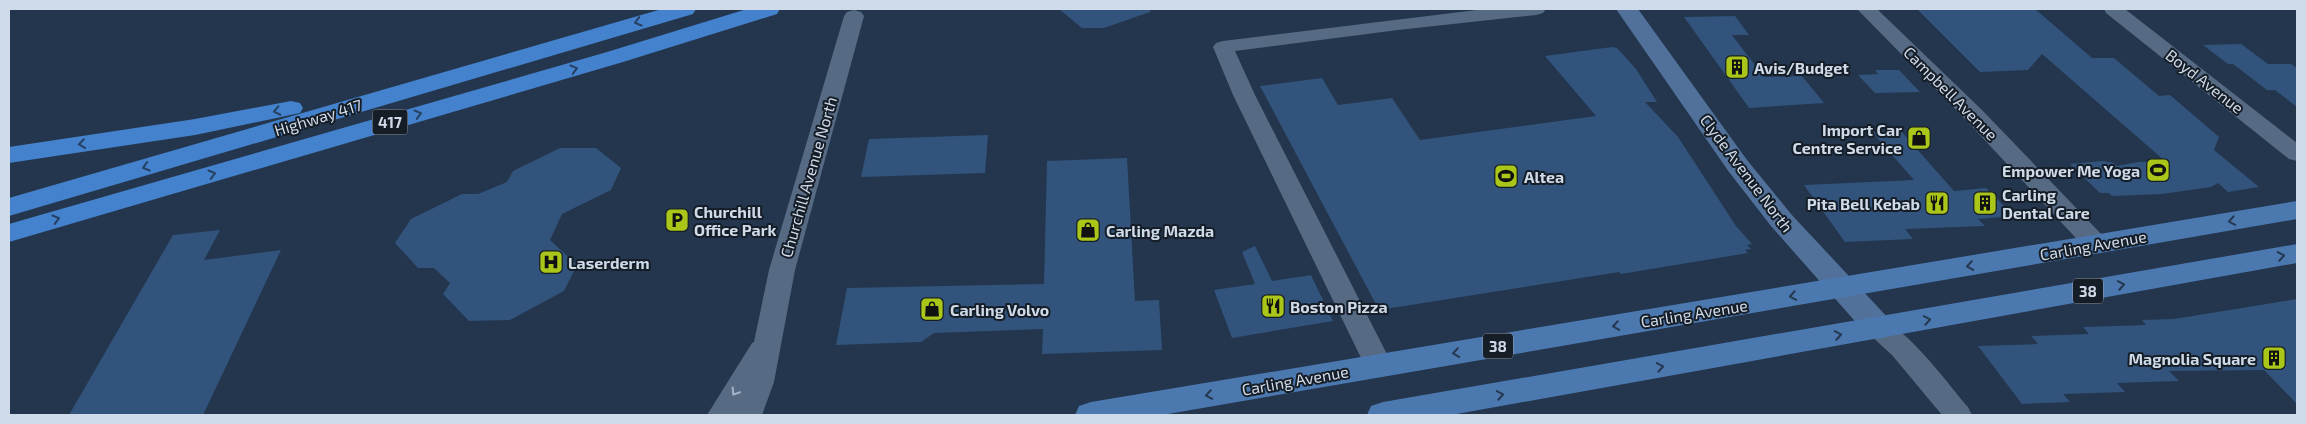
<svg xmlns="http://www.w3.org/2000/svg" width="2306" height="424" font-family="'Exo 2',sans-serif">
<rect width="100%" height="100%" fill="#23364d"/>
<g fill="#32537c">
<path d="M1059 9H1150V12L1104 28H1082Z"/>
<path d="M1917 9H2035L2092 58H2114L2159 96 2170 95 2219 137 2214 150 2259 187 2228 192 2218 183 2211 187 2162 194 2112 196 2109 193H2100L2070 164 2103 161 2114 163 2117 166 2138 162 2165 161 2042 54 2028 70 1980 72Z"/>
<path d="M1735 16 1749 35H1732L1764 77 1802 76 1824 103 1749 108 1684 17Z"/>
<path d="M2241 44 2268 64H2291L2297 68V107L2275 90H2267L2233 64H2228L2203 45Z"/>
<path d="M1612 47 1617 48 1636 69 1657 102H1645L1678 137 1736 226 1752 244 1747 245 1751 249 1745 250 1748 253 1621 274 1619 272 1379 310 1260 86 1322 78 1338 105 1392 98 1420 140 1596 116 1545 56Z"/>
<path d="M1875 70H1899L1920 92 1875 93 1858 75 1878 74Z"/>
<path d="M1900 130 1954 191 1986 188 2014 216 1978 219 1985 226 1905 229 1913 239 1845 242 1804 185 1914 180 1872 132Z"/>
<path d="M988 135 985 173 861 177 869 139Z"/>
<path d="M560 148H596L621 168 611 190 562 214 550 240 577 265 564 291 510 320 469 321 443 294 450 283 434 268H418L395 243 411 219 462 194H478L507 182 513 171Z"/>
<path d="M1127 158 1135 301 1159 300 1162 350 1042 354 1043 329 934 333 921 342 836 345 847 288 1044 284 1047 161Z"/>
<path d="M220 230 204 260 281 250 203 415H69L173 235Z"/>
<path d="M1255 246 1272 281 1311 275 1333 321 1232 338 1214 290 1255 284 1242 252Z"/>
<path d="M2297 299V404L2264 370 2169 371 2179 381 2117 383 2125 392 2063 394 2070 402 2022 404 1978 346 2038 344 2031 336 2089 334 2083 327 2146 325 2142 320 2174 319Z"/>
</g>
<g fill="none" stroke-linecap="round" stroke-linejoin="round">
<g fill="#566a83" fill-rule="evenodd">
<path d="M1485 9H1546L1543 13 1536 15 1398 30 1235 51 1255 95 1393 366 1389 373 1379 376 1369 373 1365 366 1233 95 1213 47 1216 43 1223 41Z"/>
<path d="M1857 9H1877L1982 110 2105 238 2108 244 2105 250 2096 252 2087 250 1966 120Z"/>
<path d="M2104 9H2125L2297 143V161L2289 159 2106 13Z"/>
<path d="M854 10 861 12 864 16 795 270 774 382 762 415H707L752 343 754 342 769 270 844 16 847 12Z"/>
<path d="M1879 319C1907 327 1948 384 1968 407L1972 415H1942L1892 355 1870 335 1866 328 1870 321Z"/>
</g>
<path fill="#51719a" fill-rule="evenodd" d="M1616 9H1638L1747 160 1791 214 1890 320 1894 328 1890 336 1879 339 1868 336 1771 226 1729 172Z"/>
<g fill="#4c78b0" fill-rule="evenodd">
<path d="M2297 201V219L1162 415H1075L1079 406 1091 402Z"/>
<path d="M2297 244V263L1451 415H1367L1371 406 1383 402Z"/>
</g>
<g fill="#4582ce" fill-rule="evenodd">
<path d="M662 9H696L693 14 9 216V198Z"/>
<path d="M747 9H780L777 14 623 62 9 242V224L607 52Z"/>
<path d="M291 101 300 103 303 108 300 113 195 135 9 163V147L195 119Z"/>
</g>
</g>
<defs><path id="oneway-chevron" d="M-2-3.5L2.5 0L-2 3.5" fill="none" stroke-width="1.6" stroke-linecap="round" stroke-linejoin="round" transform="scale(1.25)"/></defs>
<g stroke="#264061">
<use href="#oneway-chevron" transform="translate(638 22) rotate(164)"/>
<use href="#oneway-chevron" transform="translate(574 69) rotate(-16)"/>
<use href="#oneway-chevron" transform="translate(277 111) rotate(168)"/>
<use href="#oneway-chevron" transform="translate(418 114) rotate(-16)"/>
<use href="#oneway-chevron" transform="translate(82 144) rotate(172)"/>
<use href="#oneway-chevron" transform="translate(146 167) rotate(164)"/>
<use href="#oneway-chevron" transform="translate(212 174) rotate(-16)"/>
<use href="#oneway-chevron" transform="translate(56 219) rotate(-16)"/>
</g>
<g stroke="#263850">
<use href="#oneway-chevron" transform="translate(2232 221) rotate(170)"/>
<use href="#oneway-chevron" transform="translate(2281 256) rotate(-10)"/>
<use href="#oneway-chevron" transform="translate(1970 266) rotate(171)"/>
<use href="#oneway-chevron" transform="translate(2121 285) rotate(-10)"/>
<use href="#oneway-chevron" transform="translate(1793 296) rotate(170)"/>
<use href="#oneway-chevron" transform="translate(1927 320) rotate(-10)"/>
<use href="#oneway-chevron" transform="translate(1616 326) rotate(171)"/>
<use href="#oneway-chevron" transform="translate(1838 335) rotate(-10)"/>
<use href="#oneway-chevron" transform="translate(1456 353) rotate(171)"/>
<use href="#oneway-chevron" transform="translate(1660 367) rotate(-10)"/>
<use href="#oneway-chevron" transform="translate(1209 395) rotate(170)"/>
<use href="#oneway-chevron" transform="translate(1500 395) rotate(-10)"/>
</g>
<use stroke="#a5b3c6" href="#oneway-chevron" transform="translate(735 392) rotate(122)"/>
<defs>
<g id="building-square" transform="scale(1.25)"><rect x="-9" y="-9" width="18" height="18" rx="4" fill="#aac719" stroke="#151d27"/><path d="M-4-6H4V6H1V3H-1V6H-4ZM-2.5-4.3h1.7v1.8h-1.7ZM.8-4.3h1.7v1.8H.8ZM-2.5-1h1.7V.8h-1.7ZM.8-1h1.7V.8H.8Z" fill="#111"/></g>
<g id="shop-square" transform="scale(1.25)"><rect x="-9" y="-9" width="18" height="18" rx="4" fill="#aac719" stroke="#151d27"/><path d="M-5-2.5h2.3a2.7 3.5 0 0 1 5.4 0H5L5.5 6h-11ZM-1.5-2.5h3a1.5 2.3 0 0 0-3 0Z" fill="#111"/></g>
<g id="stadium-square" transform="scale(1.25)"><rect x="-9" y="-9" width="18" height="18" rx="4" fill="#aac719" stroke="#151d27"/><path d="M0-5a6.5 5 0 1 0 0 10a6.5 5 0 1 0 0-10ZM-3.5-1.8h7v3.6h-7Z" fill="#111"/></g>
<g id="restaurant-square" transform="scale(1.25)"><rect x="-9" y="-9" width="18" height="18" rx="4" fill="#aac719" stroke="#151d27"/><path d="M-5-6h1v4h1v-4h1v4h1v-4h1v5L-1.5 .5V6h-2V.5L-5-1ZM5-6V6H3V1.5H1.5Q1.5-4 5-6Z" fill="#111"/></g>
<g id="parking-square" transform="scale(1.25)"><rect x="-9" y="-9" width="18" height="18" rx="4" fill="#aac719" stroke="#151d27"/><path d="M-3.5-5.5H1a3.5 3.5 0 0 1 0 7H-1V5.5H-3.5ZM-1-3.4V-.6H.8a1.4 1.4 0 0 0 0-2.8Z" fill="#111"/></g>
<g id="hospital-square" transform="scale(1.25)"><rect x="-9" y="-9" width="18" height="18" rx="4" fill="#aac719" stroke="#151d27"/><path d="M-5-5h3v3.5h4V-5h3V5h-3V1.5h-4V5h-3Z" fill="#111"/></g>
</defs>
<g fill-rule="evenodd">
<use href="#building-square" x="1737" y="67"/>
<use href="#shop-square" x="1919" y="138"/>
<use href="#stadium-square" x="2158" y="170"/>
<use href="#stadium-square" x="1506" y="176"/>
<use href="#restaurant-square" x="1937" y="203"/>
<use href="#building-square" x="1985" y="203"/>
<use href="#parking-square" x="677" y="220"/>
<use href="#shop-square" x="1088" y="230"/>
<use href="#hospital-square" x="551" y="262"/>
<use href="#restaurant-square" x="1273" y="306"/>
<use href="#shop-square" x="932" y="309"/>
<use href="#building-square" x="2274" y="358"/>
</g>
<g text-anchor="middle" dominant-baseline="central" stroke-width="4" stroke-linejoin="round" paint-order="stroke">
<g fill="#151d27" stroke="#98a2b0" stroke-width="1">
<rect x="372.5" y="109.5" width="35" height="25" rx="4"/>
<rect x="2073" y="278.5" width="30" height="25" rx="4"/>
<rect x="1483" y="333.5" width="30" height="25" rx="4"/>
</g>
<g font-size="15" font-weight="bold" fill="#d0dbea">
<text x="390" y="122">417</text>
<text x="2088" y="291">38</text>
<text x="1498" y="346">38</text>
</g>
<g font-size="16" font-weight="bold" fill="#d0dbea" stroke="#151d27" text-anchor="start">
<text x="1754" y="67">Avis/Budget</text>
<text x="1902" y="129" text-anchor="end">Import Car<tspan x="1902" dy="18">Centre Service</tspan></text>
<text x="2140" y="170" text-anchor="end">Empower Me Yoga</text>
<text x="1524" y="176">Altea</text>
<text x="2002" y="194">Carling<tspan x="2002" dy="18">Dental Care</tspan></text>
<text x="1920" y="203" text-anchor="end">Pita Bell Kebab</text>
<text x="694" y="211">Churchill<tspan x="694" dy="18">Office Park</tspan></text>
<text x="1106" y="230">Carling Mazda</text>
<text x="568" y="262">Laserderm</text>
<text x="1290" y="306">Boston Pizza</text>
<text x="950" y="309">Carling Volvo</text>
<text x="2256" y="358" text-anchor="end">Magnolia Square</text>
</g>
<g font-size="16" fill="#d0dbea" stroke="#151d27">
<text transform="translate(2205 81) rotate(38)">Boyd Avenue</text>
<text transform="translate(1951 93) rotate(45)">Campbell Avenue</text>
<text transform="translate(318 117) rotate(-17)">Highway 417</text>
<text transform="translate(1747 173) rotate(53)">Clyde Avenue North</text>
<text transform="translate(808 177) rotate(-74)">Churchill Avenue North</text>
<text transform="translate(2093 245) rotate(-10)">Carling Avenue</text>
<text transform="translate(1694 313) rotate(-9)">Carling Avenue</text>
<text transform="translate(1295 380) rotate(-10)">Carling Avenue</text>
</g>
</g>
<rect width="2306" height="424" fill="none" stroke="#d0dbea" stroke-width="20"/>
</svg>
